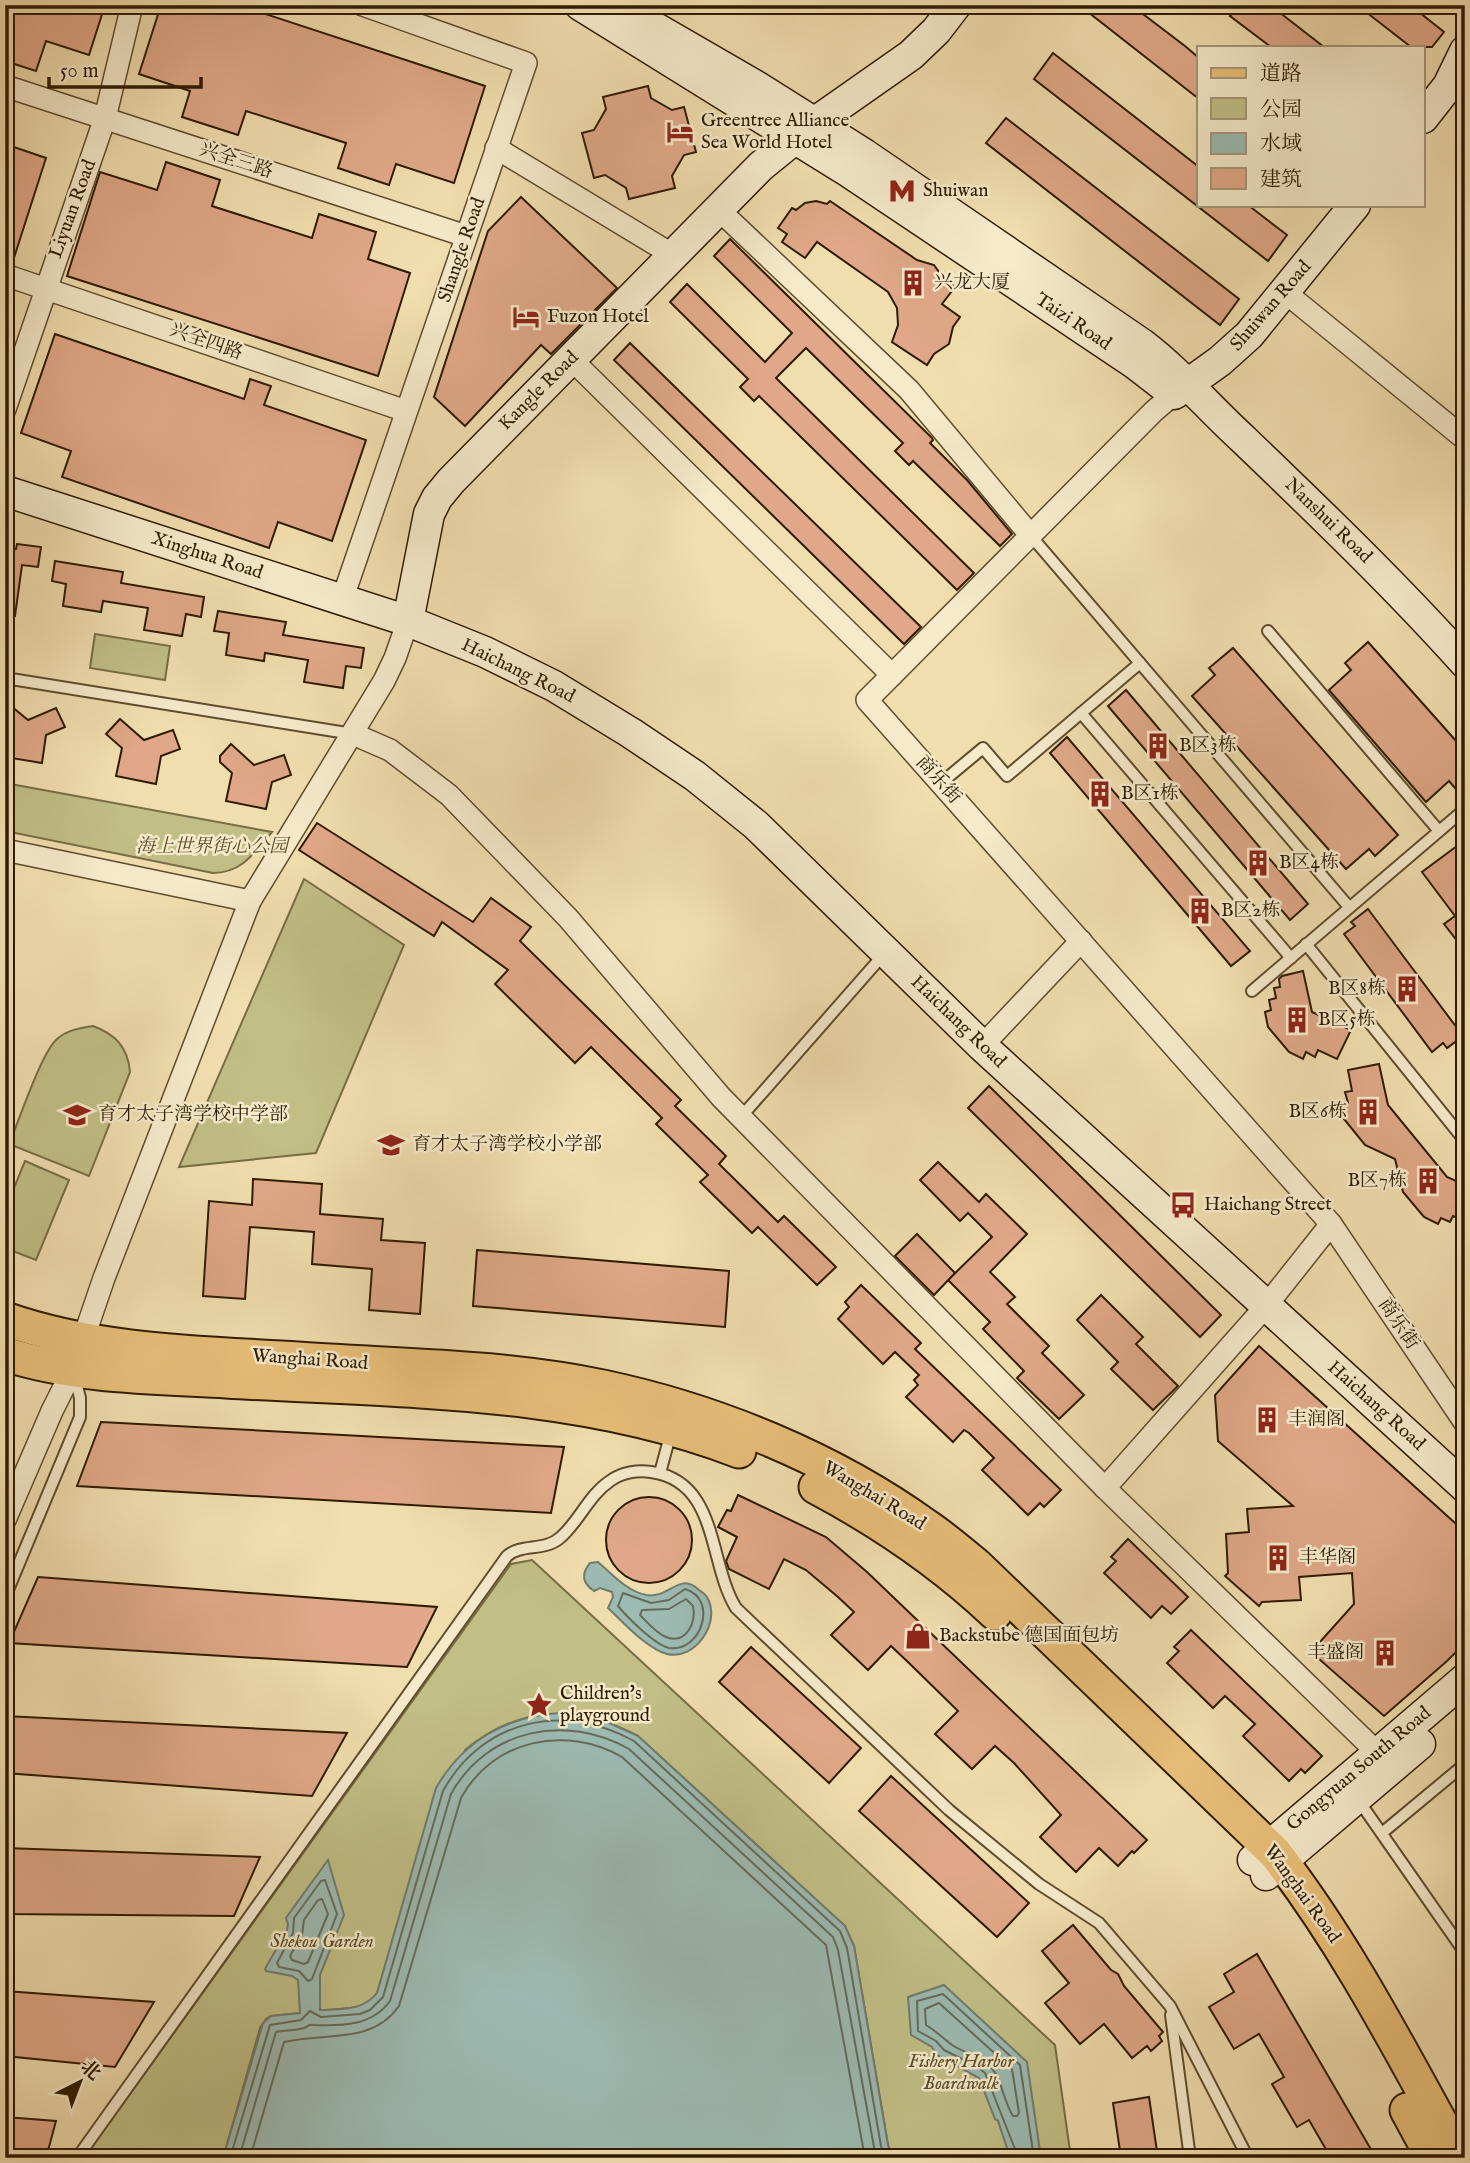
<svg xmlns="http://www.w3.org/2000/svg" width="1470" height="2163" font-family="'IM FELL English','Noto Serif SC',serif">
<rect width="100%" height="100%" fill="#f1deaf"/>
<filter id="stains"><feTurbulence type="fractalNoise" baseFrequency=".00286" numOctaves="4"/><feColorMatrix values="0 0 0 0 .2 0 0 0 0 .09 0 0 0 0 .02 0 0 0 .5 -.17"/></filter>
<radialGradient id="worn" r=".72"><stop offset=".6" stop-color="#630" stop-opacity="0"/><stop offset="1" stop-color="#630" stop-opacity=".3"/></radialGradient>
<g fill="#c1bf86" stroke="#786d44" stroke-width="2">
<path d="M95 634 170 646 165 680 90 668Z"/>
<path d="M5 783 272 832C254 853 242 873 213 873L5 831Z"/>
<path d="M304 879 404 945 316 1153 179 1167Z"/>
<path d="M93 1026C115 1034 128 1047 130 1072L89 1176 9 1144C19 1121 41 1053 57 1039 67 1030 80 1028 93 1026Z"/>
<path d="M25 1161 69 1180 36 1260 5 1248V1210Z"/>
<path d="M532 1560 1055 2045 1071 2158H893L888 2145 854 1946 845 1926 638 1736C576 1704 520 1705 465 1750L377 1993 372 1999 359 2007 271 2016 266 2019 260 2028 223 2158H84L511 1564Z"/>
</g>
<g fill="#9cbbb3" stroke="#707b6d" stroke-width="2">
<path d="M598 1562C613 1575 627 1591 646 1595 670 1599 679 1571 699 1590 702 1592 705 1594 707 1597 722 1622 695 1661 667 1654 647 1649 623 1622 608 1608L613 1597 612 1592 600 1588 594 1591C582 1583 581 1574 590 1563Z"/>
<path d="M560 1713 598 1718 638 1736 845 1926 854 1946 888 2145 893 2158H223L263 2023 271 2016 300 2013 298 1980 292 1976 266 1971 265 1969 287 1930 288 1924 286 1918 328 1860 344 1915 320 1975V2010C341 2009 363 2011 377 1993L436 1788C463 1741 507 1716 560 1713Z"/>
<path d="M944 1985 1027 2062 1041 2158H1008V2151L998 2121 995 2119 979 2078 937 2055 932 2047 911 2035 908 1997Z"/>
</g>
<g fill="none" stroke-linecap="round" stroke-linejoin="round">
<g stroke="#656b5b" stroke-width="2">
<path d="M685 1589C719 1599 701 1653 669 1648 655 1645 627 1617 618 1606L623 1593 651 1603 669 1600Z"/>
<path d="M686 1599 693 1606C697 1622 686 1645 666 1637 656 1633 647 1622 640 1615L642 1610 669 1609Z"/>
<path d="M325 1880 337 1914 312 1979 308 1981 299 1971 279 1967 277 1963 293 1933 294 1918 321 1881Z"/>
<path d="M322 1899 328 1914 308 1962 304 1964 292 1960 290 1956 302 1935 304 1920 318 1900Z"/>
<path d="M939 2003 1012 2069 1019 2113 1017 2116H1013C1005 2103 1003 2089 997 2076 987 2057 968 2055 952 2045 944 2039 936 2031 926 2025L925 2009Z"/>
<path d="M230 2158 270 2025 301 2020 310 2011 321 2017 360 2014 370 2010 383 1997 443 1791C483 1719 564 1702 634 1741L840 1931 847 1948 881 2146 885 2158"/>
<path d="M239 2158 276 2032C285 2030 295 2031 304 2028 309 2026 308 2024 314 2025 342 2026 372 2026 390 2001L451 1794C487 1729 566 1713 629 1749L833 1937 838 1950 876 2158"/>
<path d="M250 2158 284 2042C324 2032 372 2045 399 2006L461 1798C493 1739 566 1725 622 1757L826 1945 865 2158"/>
<path d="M1015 2158V2149L985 2073 978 2067 944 2050 936 2041 918 2031 917 2001 943 1994 1020 2065 1034 2158"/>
</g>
</g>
<g fill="#e0a888" stroke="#2e1b03" stroke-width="2">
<path d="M5 5H105L89 55 46 41 36 71 5 61Z"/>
<path d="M161 5H238L485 86 454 183 396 164 389 185 338 168 346 143 246 111 238 135 182 117 190 91 139 74Z"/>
<path d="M1079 5H1131L1185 46 1199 58V99Z"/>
<path d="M1239 5H1270L1324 47H1271L1230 16Z"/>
<path d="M1357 5H1410L1444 32 1432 47H1411Z"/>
<path d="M1053 53 1199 167V205H1248L1287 235 1268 261 1034 79Z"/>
<path d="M648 86 651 98 672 110 684 107 696 152 684 155 672 176 675 188 629 199 626 188 605 175 594 178 582 133 594 130 606 109 603 97Z"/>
<path d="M1006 118 1239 299 1220 325 986 143Z"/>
<path d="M5 144 46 158 12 264 5 262Z"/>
<path d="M166 162 220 180 212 206 312 238 319 214 376 232 368 259 410 273 378 376 67 276 100 172 157 190Z"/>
<path d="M521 197 617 288 551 354 541 345 465 426 434 397 488 231Z"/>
<path d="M816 201 827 204 830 201 917 260 934 265 944 279 955 287 942 304 960 317 953 327 949 344 934 354 927 365 892 342 898 325 897 308 888 292 881 287 817 242 805 258 782 242 787 234 778 228 792 208 796 210 805 203Z"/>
<path d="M730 239 932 438 933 440 930 443 967 480 1012 534 1000 546 913 461 909 465 895 451 903 443 806 348 776 378 974 573 957 590 759 396 754 401 740 387 748 379 670 302 687 284 765 362 792 333 714 256Z"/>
<path d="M55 334 244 399 250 379 271 386 264 405 366 440 332 541 278 522 269 548 62 477 71 451 21 433Z"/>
<path d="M630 343 921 627 904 644 614 360Z"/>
<path d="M17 544 41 547 38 567 22 565 15 616 5 615V548L16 549Z"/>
<path d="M55 561 123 572 121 583 204 597 201 617 186 614 182 636 144 630 148 608 103 601 101 612 63 606 66 584 52 581Z"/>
<path d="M218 611 286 622 283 635 364 648 361 668 346 666 343 688 304 682 308 660 265 653 264 661 226 655 229 633 214 631Z"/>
<path d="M1368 642 1465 751V779L1455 788 1449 781 1426 802 1329 690 1351 670 1345 663Z"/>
<path d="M1233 648 1398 835 1375 856 1369 849 1346 869 1192 696 1215 675 1209 668Z"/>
<path d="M1126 690 1308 904 1290 920 1108 706Z"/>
<path d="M5 701 28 720 56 708 65 727 46 735 42 763 5 757Z"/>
<path d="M120 719 144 740 173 730 180 749 161 756 156 784 116 776 122 748 106 734Z"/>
<path d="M1067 737 1250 951 1231 966 1050 753Z"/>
<path d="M231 744 254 765 284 755 291 775 272 782 266 809 226 801 232 773 220 762V756Z"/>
<path d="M317 823 473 922 491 898 531 927 520 941 681 1100 675 1106 726 1156 719 1164 778 1222 784 1216 836 1267 817 1285 758 1227 752 1233 700 1182 708 1175 656 1124 662 1118 591 1047 575 1063 495 984 508 970 442 922 434 936 299 850Z"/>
<path d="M1465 840 1463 891 1465 951 1444 924 1455 916 1422 872Z"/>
<path d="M1368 909 1463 1036 1447 1048 1443 1043 1432 1052 1344 934 1355 926 1351 922Z"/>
<path d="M1303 971 1312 1012 1351 1030 1337 1059 1318 1050 1315 1057 1306 1052 1303 1059 1289 1052 1268 1027 1265 1012 1271 1010 1269 1000 1276 998 1274 988 1280 987 1279 979 1282 976Z"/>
<path d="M1379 1064 1388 1105 1447 1177 1465 1185V1221L1453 1216 1450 1222 1441 1218 1438 1224 1424 1217 1403 1192 1395 1159 1365 1145 1344 1119 1341 1104 1348 1103 1345 1092 1352 1091 1348 1070Z"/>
<path d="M989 1086 1221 1315 1200 1337 968 1108Z"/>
<path d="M938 1162 979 1202 986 1194 1027 1234 990 1272 1015 1297 1007 1304 1049 1346 1042 1353 1084 1395 1059 1419 1017 1378 1024 1371 983 1329 990 1322 948 1280 992 1237 968 1213 960 1221 920 1180Z"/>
<path d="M253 1179 322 1184 320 1214 383 1219 381 1240 425 1243 420 1314 369 1310 372 1269 312 1264 314 1232 250 1227 245 1299 203 1296 209 1201 252 1205Z"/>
<path d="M917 1234 955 1273 934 1295 895 1256Z"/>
<path d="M477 1250 729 1271 725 1327 473 1306Z"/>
<path d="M861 1285 921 1343 915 1349 1061 1490 1044 1507 1040 1503 1028 1515 982 1470 994 1458 969 1433 964 1430 953 1442 906 1397 918 1385 914 1380 919 1375 895 1352 883 1364 838 1319 849 1307 845 1302Z"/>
<path d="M1101 1295 1143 1337 1136 1344 1178 1386 1153 1410 1111 1369 1118 1362 1077 1320Z"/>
<path d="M1259 1346 1465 1532V1643L1447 1661 1384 1716 1311 1652 1354 1604 1352 1573 1299 1577 1301 1600 1262 1602 1259 1606 1225 1576 1228 1573 1226 1534 1249 1532 1247 1509 1293 1506 1218 1441 1215 1395Z"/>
<path d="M101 1422 564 1447 551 1513 77 1486Z"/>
<path d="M738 1495 826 1537 867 1572 1147 1840 1134 1853 1132 1851 1118 1866 1099 1848 1076 1872 1040 1837 1061 1815 1014 1763 995 1746 972 1769 935 1734 958 1711 910 1664 891 1646 868 1670 831 1635 854 1612 838 1597 806 1570 784 1559 769 1589 729 1569 726 1561 737 1537 718 1527 727 1510 731 1511Z"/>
<circle cx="649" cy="1540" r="43"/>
<path d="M1128 1539 1188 1597 1171 1614 1162 1606 1151 1618 1104 1573 1116 1561 1111 1557Z"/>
<path d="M38 1577 437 1607 407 1667 9 1643Z"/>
<path d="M1191 1630 1322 1756 1305 1773 1301 1769 1289 1781 1243 1736 1255 1724 1225 1696 1213 1708 1167 1663 1179 1651 1174 1647Z"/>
<path d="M751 1647 861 1748 829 1783 719 1682Z"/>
<path d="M5 1716 347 1733 312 1796 5 1773Z"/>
<path d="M891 1776 1029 1903 997 1937 859 1811Z"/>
<path d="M5 1848 260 1857 234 1916 5 1914Z"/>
<path d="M1073 1925 1111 1970 1118 1974 1124 1986 1163 2032 1159 2036 1162 2041 1151 2051 1147 2046 1132 2058 1104 2024 1080 2044 1045 2003 1069 1983 1042 1951Z"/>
<path d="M1257 1954 1376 2158H1331L1309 2120 1297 2127 1272 2084 1284 2077 1259 2034 1234 2049 1209 2007 1234 1992 1224 1974Z"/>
<path d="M5 1991 154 2002 115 2067 5 2056Z"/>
<path d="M1149 2097 1158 2158H1121L1113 2103Z"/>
<path d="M5 2117 56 2121 46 2158H5Z"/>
</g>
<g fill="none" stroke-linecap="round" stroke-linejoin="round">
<g stroke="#5f4c2e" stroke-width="14">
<g id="lane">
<path d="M1031 536 1349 907"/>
<path d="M1268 631 1439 831"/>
<path d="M5 678 353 734"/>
<path d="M1081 713 1291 958"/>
<path d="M941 783 983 748 1007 776 1140 663"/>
<path d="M1306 944 1465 1141"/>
<path d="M1252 991 1465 809"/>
<path d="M741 1117 884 954"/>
<path d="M660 1473 671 1432"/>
<path d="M5 1597 80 1417V1398L74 1374"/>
<path d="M1359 1801 1465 1953"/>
<path d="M1382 1833 1465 1764"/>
<path d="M1171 2015 1190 2158"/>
<path d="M77 2158 507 1556C522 1543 545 1552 561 1537 580 1520 589 1495 610 1481 622 1472 638 1470 651 1472 719 1481 708 1563 736 1608L949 1810 1039 1884 1099 1923 1170 2006 1248 2158"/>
</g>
</g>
<g stroke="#5f4c2e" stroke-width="24">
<g id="street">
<path d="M5 86 466 236"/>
<path d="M496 148 673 255"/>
<path d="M718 209 909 390 1031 536"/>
<path d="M5 275 406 411"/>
<path d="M1286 293 1465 439"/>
<path d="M571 359 892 675 867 700 1331 1224 1465 1423"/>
<path d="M5 409 105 118 132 5"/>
<path d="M342 600 526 63 363 5"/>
<path d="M892 675 1154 411 1174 394"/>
<path d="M353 734 390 750 449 795 568 918 721 1097 1105 1488 1388 1763"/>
<path d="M5 850 250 901"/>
<path d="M982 1046 1081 941"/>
<path d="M1105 1488 1266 1306 1331 1224"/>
<path d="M5 1520 52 1411 73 1369 104 1278 250 901 384 681 395 658 408 621"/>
</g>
</g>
<g stroke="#2e1b03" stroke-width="33">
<g id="secondary">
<path d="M580 5 849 172 1134 363 1174 394 1220 361 1249 335 1355 205"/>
<path d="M616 5 756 86 864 154 1142 344C1179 372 1209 408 1243 439 1319 512 1394 584 1465 663"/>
<path d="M1423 118 1448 86 1465 51"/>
<path d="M5 491 408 621 485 652 554 686 631 733 695 776 756 825 982 1046 1465 1487"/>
<path d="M408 621 429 514 437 498 451 481 761 166 814 123 911 55 936 31 956 5"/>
<path d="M1253 1860 1465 1679"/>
<path d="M1266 1875 1420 1744"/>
</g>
</g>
<g stroke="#2e1b03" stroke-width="37">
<g id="primary">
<path d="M5 1319C99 1352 200 1353 298 1359 399 1366 503 1366 603 1387 716 1411 833 1459 926 1526 944 1538 960 1552 976 1565L1275 1853C1348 1947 1402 2054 1460 2158"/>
<path d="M5 1354C76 1377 153 1377 226 1381 397 1391 576 1388 739 1451"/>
<path d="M816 1487C880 1521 942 1563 995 1613"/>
<path d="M1407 2110 1433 2158"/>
</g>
</g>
<use href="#lane" stroke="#f6eacb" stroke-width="10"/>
<use href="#street" stroke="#f6eacb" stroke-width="21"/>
<use href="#secondary" stroke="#f6eacb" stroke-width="30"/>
<use href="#primary" stroke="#e8bf78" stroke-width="33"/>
</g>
<defs>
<g id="hotel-bare" transform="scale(2.1)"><path d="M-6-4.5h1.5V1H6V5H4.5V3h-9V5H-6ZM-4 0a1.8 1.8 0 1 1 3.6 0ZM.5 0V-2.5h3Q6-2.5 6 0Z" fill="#8f2418" stroke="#f6eacb" stroke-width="2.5" paint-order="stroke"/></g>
<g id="metro-bare" transform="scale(2.1)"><path d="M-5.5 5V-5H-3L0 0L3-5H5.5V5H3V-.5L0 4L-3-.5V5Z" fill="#8f2418" stroke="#f6eacb" stroke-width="2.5" paint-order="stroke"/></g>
<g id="building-bare" transform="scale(2.1)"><path d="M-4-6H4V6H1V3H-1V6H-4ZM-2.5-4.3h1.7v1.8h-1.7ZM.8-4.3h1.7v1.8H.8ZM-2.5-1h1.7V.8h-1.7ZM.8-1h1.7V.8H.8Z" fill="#8f2418" stroke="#f6eacb" stroke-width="2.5" paint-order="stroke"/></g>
<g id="school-bare" transform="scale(2.1)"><path d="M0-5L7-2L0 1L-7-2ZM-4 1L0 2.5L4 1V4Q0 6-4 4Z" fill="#8f2418" stroke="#f6eacb" stroke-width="2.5" paint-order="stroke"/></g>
<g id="bus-bare" transform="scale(2.1)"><path d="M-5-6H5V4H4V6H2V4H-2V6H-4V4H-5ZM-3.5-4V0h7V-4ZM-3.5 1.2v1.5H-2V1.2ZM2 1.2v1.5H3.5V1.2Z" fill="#8f2418" stroke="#f6eacb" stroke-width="2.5" paint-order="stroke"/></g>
<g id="shop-bare" transform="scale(2.1)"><path d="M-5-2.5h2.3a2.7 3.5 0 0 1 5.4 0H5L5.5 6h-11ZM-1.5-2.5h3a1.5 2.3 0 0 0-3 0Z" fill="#8f2418" stroke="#f6eacb" stroke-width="2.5" paint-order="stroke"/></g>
<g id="sight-bare" transform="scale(2.1)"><path d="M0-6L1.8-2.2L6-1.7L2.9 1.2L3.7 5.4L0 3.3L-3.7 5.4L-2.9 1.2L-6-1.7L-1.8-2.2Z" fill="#8f2418" stroke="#f6eacb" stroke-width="2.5" paint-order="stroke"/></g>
</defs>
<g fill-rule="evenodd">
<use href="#hotel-bare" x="680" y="132"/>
<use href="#metro-bare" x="902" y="191"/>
<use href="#building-bare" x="913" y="283"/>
<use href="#hotel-bare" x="526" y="317"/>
<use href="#building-bare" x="1158" y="746"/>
<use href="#building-bare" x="1100" y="794"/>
<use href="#building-bare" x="1258" y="863"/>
<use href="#building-bare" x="1200" y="911"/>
<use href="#building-bare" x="1407" y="989"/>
<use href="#building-bare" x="1297" y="1020"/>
<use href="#building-bare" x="1368" y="1112"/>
<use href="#school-bare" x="77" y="1115"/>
<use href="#school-bare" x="391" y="1145"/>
<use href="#building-bare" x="1428" y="1181"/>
<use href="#bus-bare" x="1183" y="1205"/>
<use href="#building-bare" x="1267" y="1420"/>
<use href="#building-bare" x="1278" y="1558"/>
<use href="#shop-bare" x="918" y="1636"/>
<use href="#building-bare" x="1385" y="1653"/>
<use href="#sight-bare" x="539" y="1705"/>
</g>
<g text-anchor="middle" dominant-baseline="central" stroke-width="5" stroke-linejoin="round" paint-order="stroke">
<g font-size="19" fill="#2e1b03" stroke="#f6eacb" text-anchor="start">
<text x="701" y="121">Greentree Alliance<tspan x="701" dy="22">Sea World Hotel</tspan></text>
<text x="923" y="191">Shuiwan</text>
<text x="934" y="283">兴龙大厦</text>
<text x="547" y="317">Fuzon Hotel</text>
<text x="1179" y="746">B区3栋</text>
<text x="1121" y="794">B区1栋</text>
<text x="1279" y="863">B区4栋</text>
<text x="1221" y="911">B区2栋</text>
<text x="1386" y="989" text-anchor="end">B区8栋</text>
<text x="1318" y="1020">B区5栋</text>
<text x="1347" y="1112" text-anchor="end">B区6栋</text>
<text x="98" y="1115">育才太子湾学校中学部</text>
<text x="412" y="1145">育才太子湾学校小学部</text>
<text x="1407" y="1181" text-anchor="end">B区7栋</text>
<text x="1204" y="1205">Haichang Street</text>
<text x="1288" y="1420">丰润阁</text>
<text x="1299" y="1558">丰华阁</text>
<text x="939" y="1636">Backstube 德国面包坊</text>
<text x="1364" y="1653" text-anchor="end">丰盛阁</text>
<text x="560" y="1694">Children's<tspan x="560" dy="22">playground</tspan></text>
</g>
<g font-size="19" fill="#2e1b03" stroke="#f6eacb">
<text transform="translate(236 161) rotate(18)">兴全三路</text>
<text transform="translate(73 209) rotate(-70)">Liyuan Road</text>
<text transform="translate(462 250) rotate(-71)">Shangle Road</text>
<text transform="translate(1271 306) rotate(-49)">Shuiwan Road</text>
<text transform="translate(1073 322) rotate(34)">Taizi Road</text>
<text transform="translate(206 342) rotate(19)">兴全四路</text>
<text transform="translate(539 391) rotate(-45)">Kangle Road</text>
<text transform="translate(1328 521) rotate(44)">Nanshui Road</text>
<text transform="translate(207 556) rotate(18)">Xinghua Road</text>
<text transform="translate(518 671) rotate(26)">Haichang Road</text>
<text transform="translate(938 780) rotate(48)">商乐街</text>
<text transform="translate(958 1022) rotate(44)">Haichang Road</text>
<text transform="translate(1398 1324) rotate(56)">商乐街</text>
<text transform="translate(310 1360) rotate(4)">Wanghai Road</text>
<text transform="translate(1376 1406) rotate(42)">Haichang Road</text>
<text transform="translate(874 1496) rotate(31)">Wanghai Road</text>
<text transform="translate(1359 1769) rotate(-40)">Gongyuan South Road</text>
<text transform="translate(1302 1894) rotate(54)">Wanghai Road</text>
</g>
<g font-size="19" font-style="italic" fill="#5a4c2a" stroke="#f6eacb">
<text x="212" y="847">海上世界街心公园</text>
<text x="322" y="1942">Shekou Garden</text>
<text x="961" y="2062">Fishery Harbor<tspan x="961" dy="22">Boardwalk</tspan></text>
</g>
</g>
<rect width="1470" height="2163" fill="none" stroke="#f1deaf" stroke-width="28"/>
<rect x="7" y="7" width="1456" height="2149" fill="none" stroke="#2e1b03" stroke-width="3.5"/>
<rect x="14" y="14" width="1442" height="2135" fill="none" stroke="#2e1b03" stroke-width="2"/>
<rect x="1197" y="46" width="228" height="161" fill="#f6eacb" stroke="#a6977b" stroke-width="2"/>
<rect x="1211" y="68" width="35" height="10" fill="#e8bf78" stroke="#a6977b" stroke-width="2"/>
<text x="1260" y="80" font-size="21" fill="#2e1b03">道路</text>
<rect x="1211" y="98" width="35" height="21" fill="#c1bf86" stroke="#a6977b" stroke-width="2"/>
<text x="1260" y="116" font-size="21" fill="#2e1b03">公园</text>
<rect x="1211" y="133" width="35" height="21" fill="#9cbbb3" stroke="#a6977b" stroke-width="2"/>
<text x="1260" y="150" font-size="21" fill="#2e1b03">水域</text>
<rect x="1211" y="168" width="35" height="21" fill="#e0a888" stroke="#a6977b" stroke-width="2"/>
<text x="1260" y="186" font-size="21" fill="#2e1b03">建筑</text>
<g transform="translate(80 2082) rotate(42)" stroke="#f6eacb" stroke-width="5" paint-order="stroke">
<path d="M0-5L12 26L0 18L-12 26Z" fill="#2e1b03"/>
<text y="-10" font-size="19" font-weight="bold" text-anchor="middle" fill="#2e1b03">北</text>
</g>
<path d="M49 77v10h152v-10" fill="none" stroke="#2e1b03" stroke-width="3.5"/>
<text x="60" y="77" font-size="21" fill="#2e1b03" stroke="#f6eacb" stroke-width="5" paint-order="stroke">50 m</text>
<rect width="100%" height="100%" filter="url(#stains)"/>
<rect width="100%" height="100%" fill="url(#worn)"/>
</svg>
